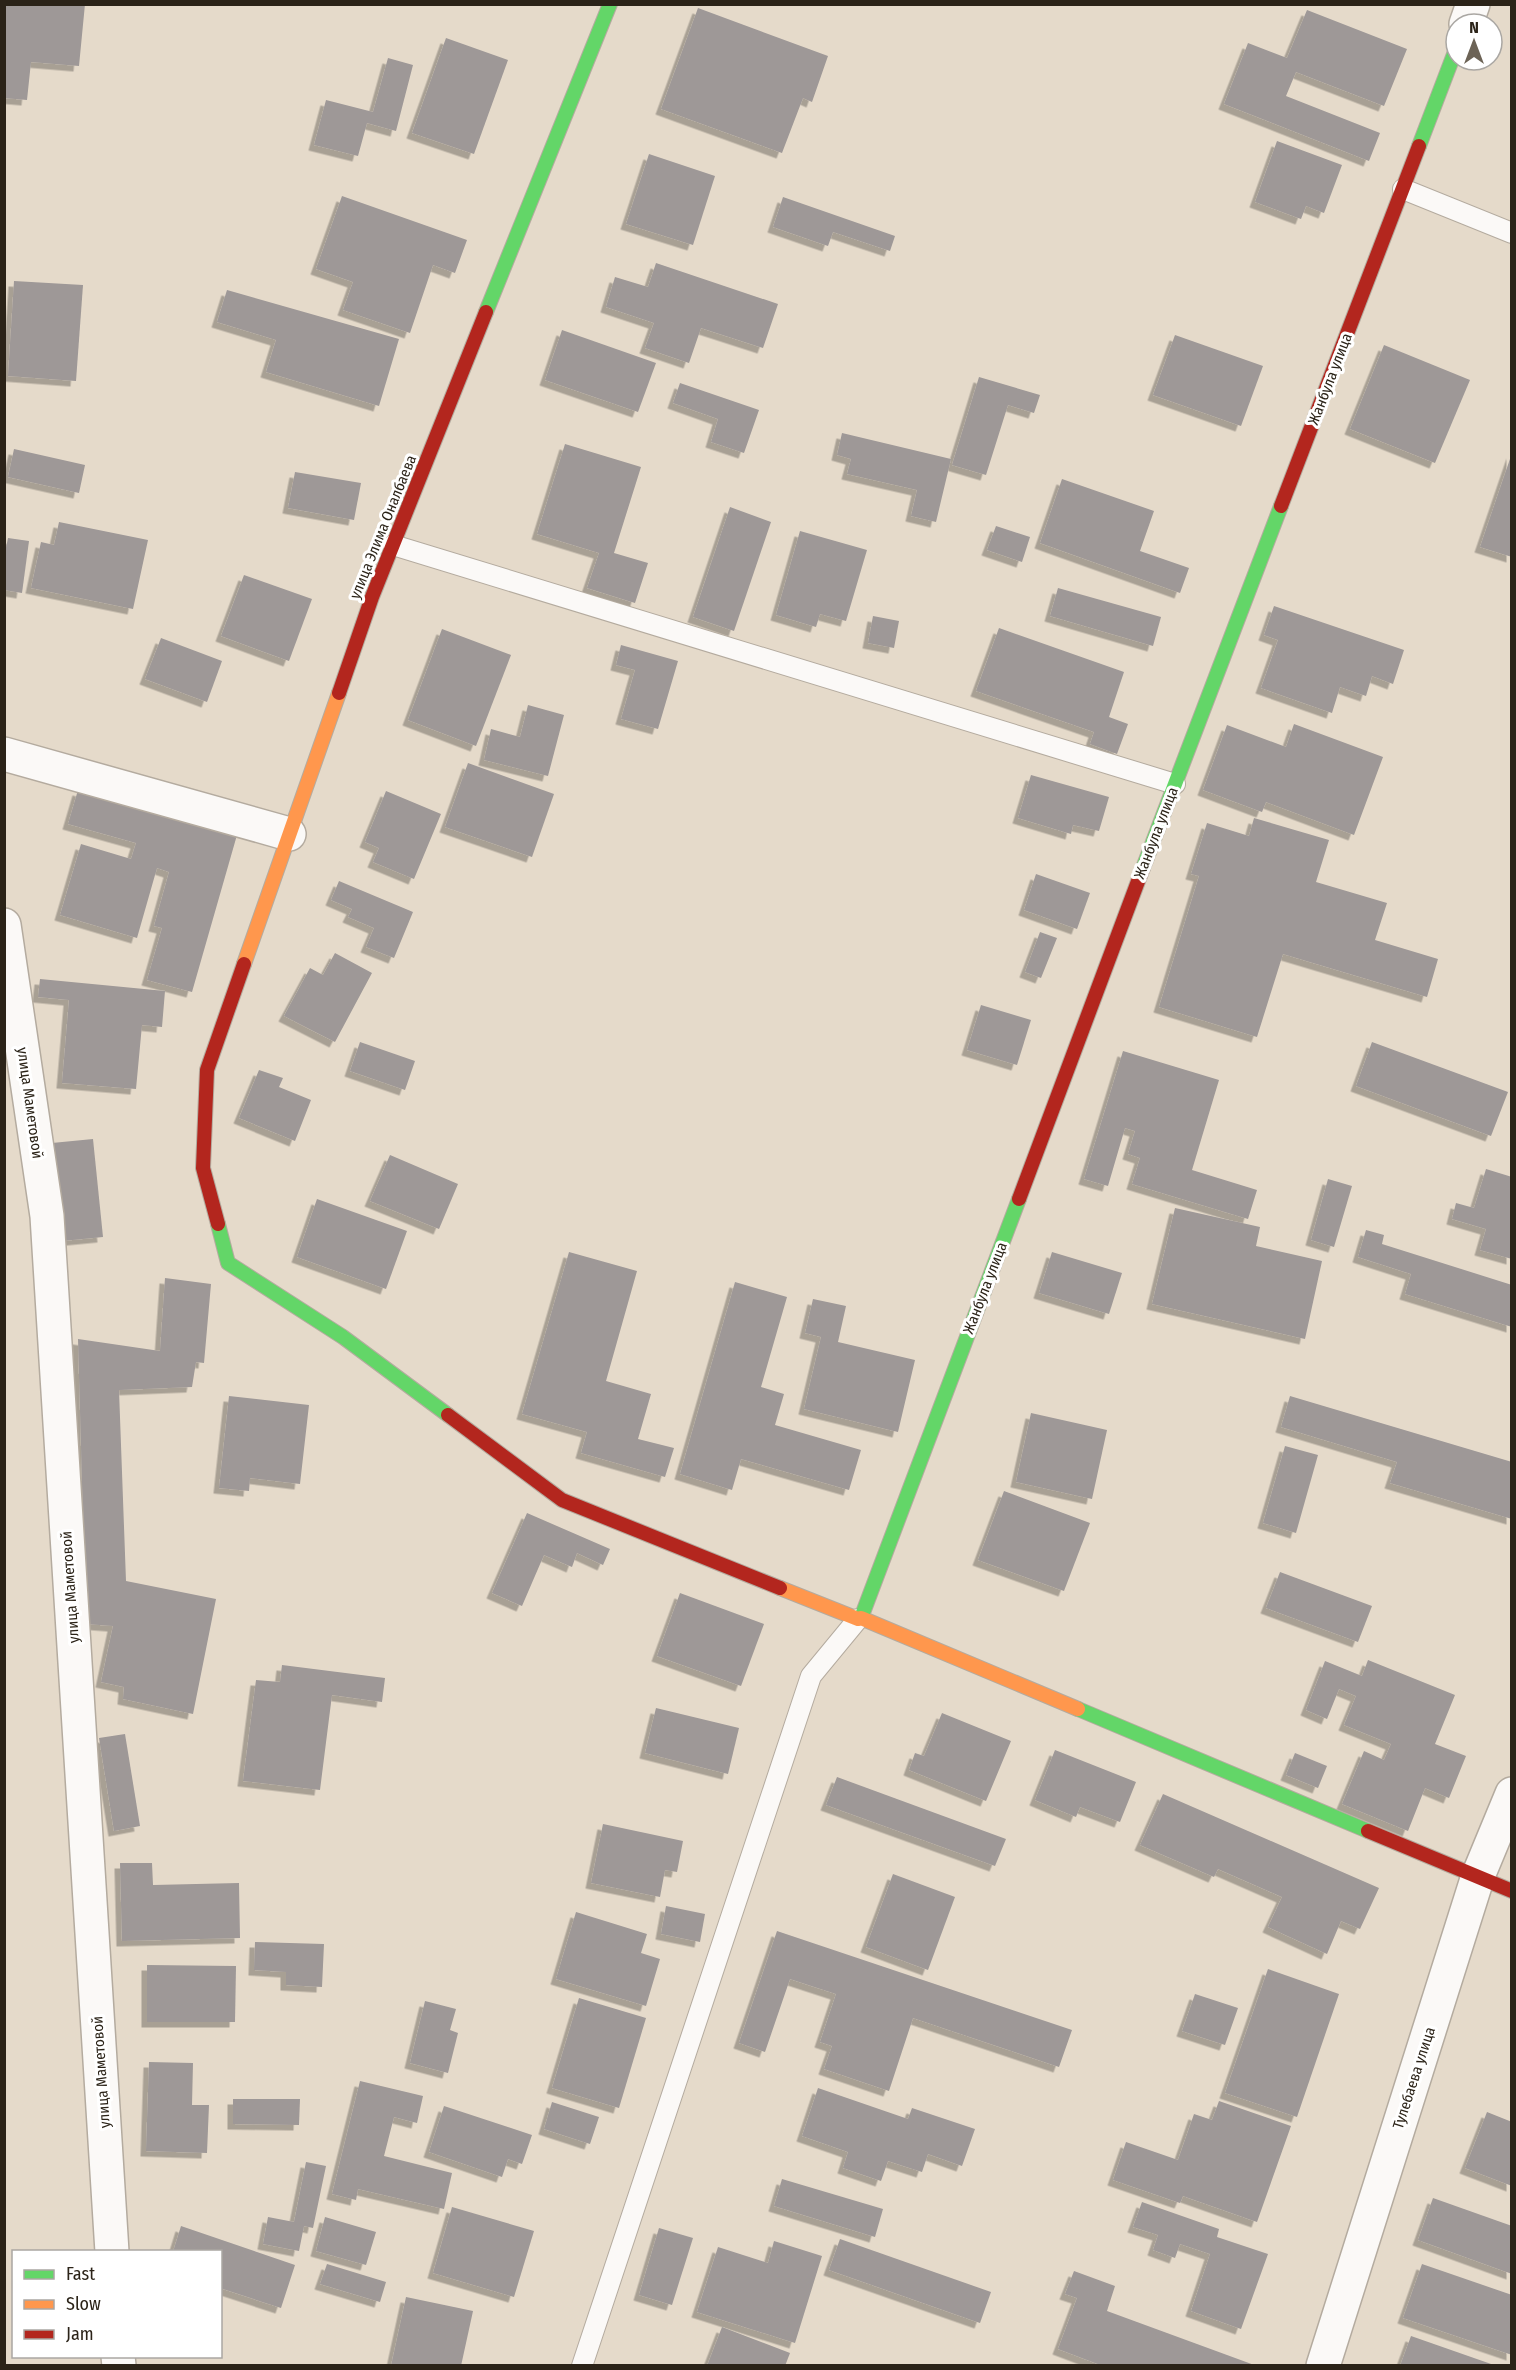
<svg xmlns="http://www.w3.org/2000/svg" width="1516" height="2370" font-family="'Fira Sans Condensed',sans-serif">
<defs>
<filter id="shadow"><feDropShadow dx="-5.5" dy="5.5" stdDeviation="0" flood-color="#0004"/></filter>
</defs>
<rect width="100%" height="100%" fill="#e5daca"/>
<g fill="#9e9897" filter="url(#shadow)">
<path d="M4 4H85L79 66 31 62 27 100 4 98Z"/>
<path d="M698 8 828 56 812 102 803 98 782 153 661 109Z"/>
<path d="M1307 10 1407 49 1384 106 1296 72 1286 96 1380 133 1369 161 1224 104 1248 43 1287 58Z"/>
<path d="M446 38 508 60 474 154 412 133Z"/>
<path d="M388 58 413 65 396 131 367 123 358 156 314 145 326 100 373 112Z"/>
<path d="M1277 141 1342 165 1324 213 1306 206 1301 219 1255 202Z"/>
<path d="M649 154 715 176 693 245 626 224Z"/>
<path d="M342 196 467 240 455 273 433 265 410 333 343 310 353 282 316 269Z"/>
<path d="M783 197 895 236 890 251 833 232 828 246 773 227Z"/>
<path d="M656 263 778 304 763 348 701 328 689 363 645 348 654 323 606 307 615 277 648 287Z"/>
<path d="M14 281 83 285 76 381 8 376Z"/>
<path d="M227 290 399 339 379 406 266 372 276 340 217 322Z"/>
<path d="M562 330 656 363 638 412 545 380Z"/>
<path d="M1175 335 1263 366 1241 426 1153 395Z"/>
<path d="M1384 345 1470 380 1435 463 1350 429Z"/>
<path d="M979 377 1040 395 1034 413 1008 405 986 475 952 465Z"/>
<path d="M680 383 759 410 744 453 711 442 718 419 673 403Z"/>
<path d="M842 433 951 459 936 522 911 516 917 490 847 474 851 459 837 455Z"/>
<path d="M565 444 641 467 614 553 648 563 635 603 587 588 599 553 537 534Z"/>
<path d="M14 449 85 465 79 493 8 477Z"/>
<path d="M1512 453V557L1480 547Z"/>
<path d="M295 472 361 483 354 520 288 508Z"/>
<path d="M1062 479 1154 511 1140 551 1189 568 1180 593 1040 543Z"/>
<path d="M730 507 771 522 734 631 693 617Z"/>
<path d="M59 522 148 540 133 609 31 588 41 542 54 545Z"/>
<path d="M996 526 1030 537 1022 562 987 550Z"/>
<path d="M800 531 867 550 846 621 820 614 816 627 776 615Z"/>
<path d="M8 538 29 541 22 593 4 590V557Z"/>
<path d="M244 575 312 599 289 661 221 636Z"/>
<path d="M1058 588 1161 617 1153 646 1050 616Z"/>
<path d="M1274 606 1404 650 1393 684 1372 676 1366 696 1340 687 1332 713 1261 688 1278 640 1264 635Z"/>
<path d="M873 616 899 621 894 648 868 643Z"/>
<path d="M999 628 1124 672 1109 717 1128 724 1117 754 1090 744 1094 732 976 691Z"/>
<path d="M442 629 511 655 476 746 408 720Z"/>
<path d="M161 638 222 661 207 702 145 679Z"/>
<path d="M621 645 678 661 658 729 621 719 635 670 616 665Z"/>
<path d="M528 705 564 715 548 776 484 760 491 729 520 737Z"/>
<path d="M1294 724 1383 757 1354 835 1266 802 1262 812 1203 790 1227 725 1286 747Z"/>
<path d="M468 763 554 794 532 857 445 827Z"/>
<path d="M1031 775 1109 797 1099 831 1073 825 1071 834 1018 818Z"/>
<path d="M78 790 237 835 192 992 147 980 162 928 154 926 169 872 157 868 137 938 60 915 81 844 131 859 136 843 68 824Z"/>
<path d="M386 791 441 814 414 879 373 862 379 848 365 842Z"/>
<path d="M1254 818 1329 840 1316 882 1387 903 1375 940 1438 959 1427 997 1283 954 1257 1037 1159 1007 1199 876 1191 874 1207 823 1249 836Z"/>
<path d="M1036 874 1090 893 1077 929 1024 910Z"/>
<path d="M339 881 413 912 394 958 366 947 374 928 348 917 352 909 331 900Z"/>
<path d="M1040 932 1057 938 1041 978 1025 972Z"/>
<path d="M335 953 372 973 335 1042 284 1016 310 968 323 975Z"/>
<path d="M40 979 165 991 162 1027 142 1025 136 1089 62 1083 69 1000 38 997Z"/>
<path d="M981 1005 1031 1020 1017 1065 967 1050Z"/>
<path d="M360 1042 415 1061 405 1090 350 1071Z"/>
<path d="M1372 1042 1508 1092 1491 1136 1356 1086Z"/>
<path d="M1123 1051 1219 1080 1192 1170 1257 1190 1248 1219 1132 1184 1140 1158 1128 1154 1135 1131 1125 1128 1108 1186 1084 1179Z"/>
<path d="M259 1070 283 1078 279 1087 311 1100 295 1141 239 1118Z"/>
<path d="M93 1139 103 1237 62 1241 52 1143Z"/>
<path d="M390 1155 458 1184 439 1229 370 1201Z"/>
<path d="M1486 1169 1512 1177V1259L1480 1250 1486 1229 1452 1219 1456 1203 1474 1208Z"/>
<path d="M1328 1179 1352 1186 1334 1247 1311 1240Z"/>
<path d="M317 1199 407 1231 386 1289 297 1257Z"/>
<path d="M1175 1208 1260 1227 1256 1246 1322 1261 1305 1339 1152 1304Z"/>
<path d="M1366 1230 1384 1235 1382 1244 1512 1285V1327L1405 1294 1411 1274 1358 1257Z"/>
<path d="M569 1252 637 1271 606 1381 651 1394 638 1439 674 1448 665 1477 581 1453 587 1432 522 1414Z"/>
<path d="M1052 1252 1122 1273 1109 1314 1039 1293Z"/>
<path d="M165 1278 211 1284 204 1363 196 1362 192 1387 119 1390 126 1581 216 1599 193 1714 123 1699 124 1687 101 1682 113 1626 86 1624 78 1339 160 1351Z"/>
<path d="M735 1282 787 1297 761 1387 784 1394 775 1425 861 1450 849 1490 741 1459 732 1490 680 1474Z"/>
<path d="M813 1299 846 1306 838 1342 915 1360 898 1432 804 1409 821 1337 805 1333Z"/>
<path d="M229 1396 309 1405 300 1484 250 1478 249 1491 219 1488Z"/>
<path d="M1290 1396 1512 1462V1519L1390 1483 1397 1462 1281 1427Z"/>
<path d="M1031 1413 1107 1430 1092 1499 1016 1482Z"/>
<path d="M1285 1446 1318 1455 1296 1533 1263 1523Z"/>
<path d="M1004 1491 1090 1523 1064 1591 978 1560Z"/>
<path d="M527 1513 610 1549 603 1565 577 1553 572 1567 544 1555 522 1606 492 1593Z"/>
<path d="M1280 1572 1372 1606 1358 1642 1266 1608Z"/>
<path d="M680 1593 764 1624 741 1686 657 1656Z"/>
<path d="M1368 1660 1455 1695 1435 1744 1466 1756 1449 1798 1425 1788 1408 1831 1342 1804 1364 1751 1384 1760 1391 1744 1344 1725 1356 1696 1339 1689 1327 1719 1306 1710 1325 1661 1362 1676Z"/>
<path d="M282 1665 385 1678 382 1702 332 1695 320 1790 243 1781 256 1680 280 1682Z"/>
<path d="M656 1708 739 1728 728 1774 645 1753Z"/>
<path d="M942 1713 1011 1741 986 1801 909 1770 915 1753 924 1756Z"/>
<path d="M125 1734 140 1826 114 1831 99 1738Z"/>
<path d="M1055 1750 1136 1782 1120 1822 1080 1807 1076 1817 1035 1800Z"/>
<path d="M1295 1753 1327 1766 1318 1788 1286 1775Z"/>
<path d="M837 1777 1006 1839 995 1866 826 1805Z"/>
<path d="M1163 1794 1379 1888 1360 1929 1341 1921 1327 1954 1268 1927 1282 1897 1218 1869 1214 1877 1140 1845Z"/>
<path d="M603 1824 683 1841 677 1872 665 1870 660 1897 591 1883Z"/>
<path d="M120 1863H152L153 1885 239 1883 240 1938 122 1941Z"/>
<path d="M893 1874 955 1897 928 1970 866 1947Z"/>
<path d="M666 1906 705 1914 700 1942 661 1934Z"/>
<path d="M576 1912 647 1934 641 1953 660 1959 646 2006 556 1979Z"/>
<path d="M777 1931 1072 2030 1059 2067 913 2018 889 2091 824 2069 832 2046 820 2042 836 1994 790 1979 765 2052 739 2043Z"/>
<path d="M255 1942 324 1944 322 1987 286 1985V1972L254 1970Z"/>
<path d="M147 1965 236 1966 235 2022H147Z"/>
<path d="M1268 1969 1339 1994 1297 2117 1225 2093Z"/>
<path d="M1195 1994 1238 2008 1225 2045 1182 2031Z"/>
<path d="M579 1998 646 2018 619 2108 552 2088Z"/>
<path d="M425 2001 456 2009 450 2030 458 2033 448 2073 410 2063Z"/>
<path d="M149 2062 193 2063 192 2105H209L207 2153 146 2151Z"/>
<path d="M360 2081 423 2096 417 2123 394 2117 384 2156 452 2173 444 2209 358 2189 356 2200 332 2194Z"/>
<path d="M818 2088 908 2119 912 2108 975 2129 962 2166 928 2154 922 2172 888 2161 881 2181 843 2168 848 2152 802 2136Z"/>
<path d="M233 2099H300L299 2125 233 2124Z"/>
<path d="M1219 2101 1291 2126 1257 2222 1183 2196 1180 2203 1113 2180 1126 2142 1178 2160 1194 2114 1212 2120Z"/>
<path d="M552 2102 599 2117 590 2144 544 2129Z"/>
<path d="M444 2106 532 2135 522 2164 508 2159 502 2177 429 2152Z"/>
<path d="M1487 2112 1512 2122V2186L1465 2168Z"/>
<path d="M306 2162 326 2166 313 2228 304 2226 299 2251 263 2244 268 2217 294 2222Z"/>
<path d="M782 2179 883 2209 875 2237 774 2206Z"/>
<path d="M1433 2198 1512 2226V2274L1418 2240Z"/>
<path d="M1142 2202 1219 2229 1217 2237 1268 2254 1241 2329 1191 2311 1210 2254 1180 2244 1175 2258 1153 2250 1158 2235 1133 2227Z"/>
<path d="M452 2207 534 2231 514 2297 433 2273Z"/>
<path d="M325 2217 376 2232 366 2265 316 2251Z"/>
<path d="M181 2226 295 2265 281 2308 220 2288V2252H173Z"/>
<path d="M659 2228 693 2238 672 2305 639 2295Z"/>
<path d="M840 2239 991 2292 980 2323 829 2270Z"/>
<path d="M774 2241 822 2256 795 2343 697 2312 718 2247 768 2263Z"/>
<path d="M327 2264 386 2282 380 2302 320 2284Z"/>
<path d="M1422 2264 1512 2295 1510 2304 1512 2305V2355L1403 2318Z"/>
<path d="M1074 2271 1115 2286 1107 2311 1257 2366H1103L1058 2349 1077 2298 1065 2294Z"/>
<path d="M406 2297 473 2311 461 2366H391Z"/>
<path d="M722 2327 790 2353 785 2366H707Z"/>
<path d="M1411 2336 1494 2365V2366H1400Z"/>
</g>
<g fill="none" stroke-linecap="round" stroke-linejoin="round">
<g stroke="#b4ab9f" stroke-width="22">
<g id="lane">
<path d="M1403 189 1512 233"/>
<path d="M393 545 1175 784"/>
<path d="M582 2366 811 1676 858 1619"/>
</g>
</g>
<g stroke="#b4ab9f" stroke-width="36">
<g id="street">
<path d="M1466 24 1473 4"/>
<path d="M4 754 289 834"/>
<path d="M4 925 47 1216 112 2252"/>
<path d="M118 2356 119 2366"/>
<path d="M1323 2366 1478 1876 1512 1794"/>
</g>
</g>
<g stroke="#b4ab9f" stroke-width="16">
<g id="fast">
<path d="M1419 146 1456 49"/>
<path d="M486 312 610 4"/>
<path d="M1143 868 1281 506"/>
<path d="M218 1224 228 1263 343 1337 448 1415"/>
<path d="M861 1618 1019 1199"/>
<path d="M1078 1709 1368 1831"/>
</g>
</g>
<g stroke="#b4ab9f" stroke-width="16">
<g id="slow">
<path d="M244 964 339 693"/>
<path d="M780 1588 858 1619 861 1618 1078 1709"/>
</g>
</g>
<g stroke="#b4ab9f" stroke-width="16">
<g id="jam">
<path d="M1281 506 1419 146"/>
<path d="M339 693 372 597 486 312"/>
<path d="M1019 1199 1143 868"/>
<path d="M218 1224 203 1168 207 1070 244 964"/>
<path d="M448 1415 562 1500 780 1588"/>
<path d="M1368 1831 1512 1891"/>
</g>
</g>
<use href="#lane" stroke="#fbf9f7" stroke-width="20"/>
<use href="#street" stroke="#fbf9f7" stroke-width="33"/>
<use href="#fast" stroke="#63d668" stroke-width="14"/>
<use href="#slow" stroke="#ff974d" stroke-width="14"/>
<use href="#jam" stroke="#b3261e" stroke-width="14"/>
</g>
<g text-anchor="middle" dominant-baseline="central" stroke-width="6" stroke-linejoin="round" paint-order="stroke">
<g font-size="15" fill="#2b2318" stroke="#fff">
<text transform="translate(1330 379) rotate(-69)">Жанбула улица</text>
<text transform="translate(383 527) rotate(-68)">улица Элима Оналбаева</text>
<text transform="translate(1156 833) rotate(-69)">Жанбула улица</text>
<text transform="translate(30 1103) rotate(82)">улица Маметовой</text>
<text transform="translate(985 1288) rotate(-69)">Жанбула улица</text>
<text transform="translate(70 1587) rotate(-94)">улица Маметовой</text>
<text transform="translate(101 2072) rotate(-94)">улица Маметовой</text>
<text transform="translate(1414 2078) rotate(-72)">Тулебаева улица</text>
</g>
</g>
<rect width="1516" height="2370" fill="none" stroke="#2b2318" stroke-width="12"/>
<rect x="12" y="2250" width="210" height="108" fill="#ffffff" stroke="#aaa7a3" stroke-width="1.5"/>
<rect x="24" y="2270" width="30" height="9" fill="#63d668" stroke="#aaa7a3" stroke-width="1.5"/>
<text x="66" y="2280" font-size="18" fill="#2b2318">Fast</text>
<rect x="24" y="2300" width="30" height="9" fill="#ff974d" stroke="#aaa7a3" stroke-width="1.5"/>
<text x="66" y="2310" font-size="18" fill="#2b2318">Slow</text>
<rect x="24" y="2330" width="30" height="9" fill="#b3261e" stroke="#aaa7a3" stroke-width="1.5"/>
<text x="66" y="2340" font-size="18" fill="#2b2318">Jam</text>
<g transform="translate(1474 42)"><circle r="28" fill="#ffffff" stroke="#aaa7a3" stroke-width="1.5"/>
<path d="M0-4.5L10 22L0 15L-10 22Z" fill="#6c6356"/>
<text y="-9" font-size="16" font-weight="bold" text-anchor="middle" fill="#2b2318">N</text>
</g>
</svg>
